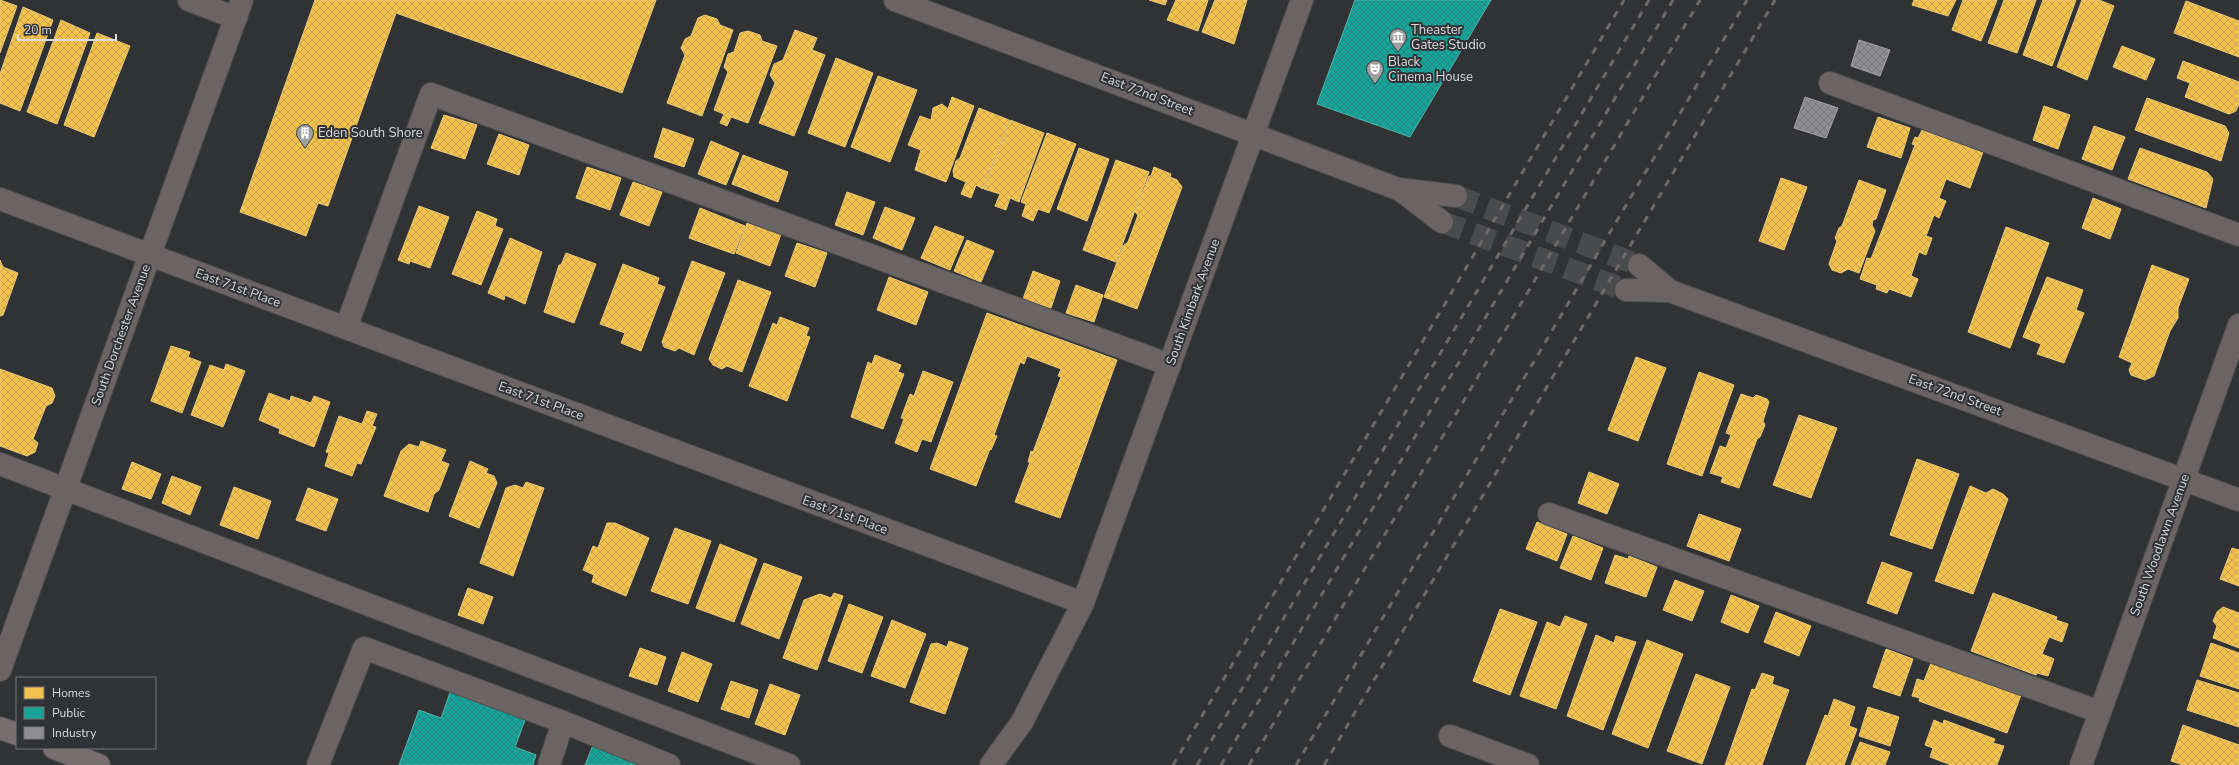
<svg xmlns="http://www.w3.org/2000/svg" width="2239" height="765" font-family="'Nunito Sans',sans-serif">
<defs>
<pattern id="homes-cross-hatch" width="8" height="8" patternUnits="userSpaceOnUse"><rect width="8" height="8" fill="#f2c14e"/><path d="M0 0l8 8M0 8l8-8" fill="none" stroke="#c6a14b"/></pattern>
<pattern id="public-cross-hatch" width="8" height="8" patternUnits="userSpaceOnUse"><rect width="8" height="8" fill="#17a398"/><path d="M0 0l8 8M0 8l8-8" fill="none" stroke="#24867e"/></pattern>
<pattern id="industry-cross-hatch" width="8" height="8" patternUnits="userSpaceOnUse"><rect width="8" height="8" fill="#8d8d92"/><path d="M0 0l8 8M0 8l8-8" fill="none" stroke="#76767a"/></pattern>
</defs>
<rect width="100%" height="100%" fill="#313234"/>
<g fill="url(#homes-cross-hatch)" stroke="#eac979">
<path d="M0 0 17 6 0 53Z"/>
<path d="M315 0H656L622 93 396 13 328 206 318 203 306 236 240 212Z"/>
<path d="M1149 0H1167L1165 5Z"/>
<path d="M1176 0H1208L1198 31 1167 20Z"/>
<path d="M1215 0H1247L1234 44 1202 32Z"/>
<path d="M1914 0H1956L1948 16 1912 5Z"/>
<path d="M1963 0H1997L1981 41 1952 30Z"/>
<path d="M2004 0H2036L2017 53 1988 43Z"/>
<path d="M2043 0H2076L2052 66 2023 55Z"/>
<path d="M2082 0H2099L2114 6 2087 80 2057 67Z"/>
<path d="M2186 1 2239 21V57L2174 33Z"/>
<path d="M23 7 53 20 20 111 0 103V74Z"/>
<path d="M705 15 717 19 720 25 733 30 702 116 667 103 685 55 681 48 685 39 691 36 698 18Z"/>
<path d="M61 20 90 33 57 124 27 112Z"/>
<path d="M795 30 817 38 812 50 825 55 794 136 759 123 775 83 770 75 774 64 783 60Z"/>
<path d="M748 31 760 35 762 41 777 46 748 123 731 117 727 126 720 123 724 114 714 110 728 72 724 67 728 54 734 52 740 33Z"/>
<path d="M97 33 130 46 94 137 64 125Z"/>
<path d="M2122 46 2155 59 2146 80 2113 67Z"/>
<path d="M836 58 873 73 845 147 808 133Z"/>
<path d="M2183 61 2239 82V104L2236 111 2229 114 2185 97 2190 83 2177 78Z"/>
<path d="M878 76 917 90 890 162 851 147Z"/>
<path d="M952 97 974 106 946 182 915 170 921 150 908 145 920 116 931 120 933 108 942 104 948 109Z"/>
<path d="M2147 98 2225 126 2229 133 2221 161 2135 130Z"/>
<path d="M2044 106 2070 115 2058 149 2033 140Z"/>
<path d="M979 108 1009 120 983 189 976 185 971 198 961 194 966 182 954 177 953 171 956 161 960 158Z"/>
<path d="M444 115 477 125 465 159 431 148Z"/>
<path d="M1878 117 1910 128 1901 158 1867 147Z"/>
<path d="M1010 120 1044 133 1019 202 1010 198 1006 210 995 206 1000 194 984 189Z"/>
<path d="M2094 126 2125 137 2112 170 2082 159Z"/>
<path d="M663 128 694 139 684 167 654 157Z"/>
<path d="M1922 130 1983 152 1970 188 1946 179 1939 198 1946 201 1939 218 1934 215 1926 236 1932 238 1926 255 1919 252 1911 276 1918 279 1911 297 1889 289 1887 293 1876 289 1877 285 1860 279 1867 258 1871 259 1915 145 1912 144 1915 137 1918 138Z"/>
<path d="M1047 133 1076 144 1049 213 1038 209 1033 221 1022 216 1026 204 1021 202Z"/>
<path d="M499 134 529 145 519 175 487 164Z"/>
<path d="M711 141 739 153 726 185 698 174Z"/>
<path d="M1079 148 1109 159 1087 221 1057 209Z"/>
<path d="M2140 148 2207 172 2213 179 2206 208 2128 179Z"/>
<path d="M743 155 788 172 778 202 732 184Z"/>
<path d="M1116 160 1149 172 1116 262 1083 250Z"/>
<path d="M587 167 621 178 610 210 576 198Z"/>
<path d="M1154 167 1171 174 1170 177 1177 180 1182 187 1137 309 1104 297 1123 246 1128 242 1138 215 1135 212 1149 176H1151Z"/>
<path d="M1781 178 1807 187 1784 250 1759 241Z"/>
<path d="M1859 180 1886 190 1876 219 1873 220 1872 225 1875 231 1859 273 1848 269 1841 273 1832 270 1829 264 1837 241 1835 238 1839 228 1842 226Z"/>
<path d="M633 182 662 192 649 226 620 215Z"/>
<path d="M847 192 875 202 863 235 835 225Z"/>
<path d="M2093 198 2121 209 2110 239 2082 228Z"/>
<path d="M419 206 449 217 430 268 410 261 409 264 398 260Z"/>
<path d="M885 207 915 218 902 250 873 238Z"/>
<path d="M700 208 745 226 734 254 689 238Z"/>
<path d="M477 211 497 219 495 226 503 229 481 285 452 274Z"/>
<path d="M747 223 781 234 770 266 736 253Z"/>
<path d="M935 226 964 237 950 270 921 258Z"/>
<path d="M2006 227 2049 243 2010 348 1968 332Z"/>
<path d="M510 238 542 252 525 304 505 295 504 300 488 293Z"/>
<path d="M967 240 994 251 981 282 954 271Z"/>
<path d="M797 243 827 253 815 287 785 276Z"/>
<path d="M566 253 596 264 574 323 544 312 559 265H561Z"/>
<path d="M0 260 3 267 18 273 3 315 0 316Z"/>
<path d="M692 261 725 273 694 355 679 348 675 351 664 347 662 342Z"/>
<path d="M623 264 659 278 657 284 665 287 641 351 621 343 625 333 600 324Z"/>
<path d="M2152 265 2189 279 2178 308V318L2170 331 2154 376 2145 380 2131 375 2129 370 2132 363 2119 357Z"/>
<path d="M1033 271 1060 281 1051 308 1023 299Z"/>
<path d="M889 277 928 292 916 325 877 310Z"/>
<path d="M2047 277 2083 290 2076 310 2084 313 2064 363 2037 354 2041 344 2023 337Z"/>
<path d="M738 280 771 292 742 372 727 366 722 369 713 365 709 359Z"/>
<path d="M1076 285 1103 295 1094 322 1066 313Z"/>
<path d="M987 313 1117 360 1060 518 1015 502 1030 462H1028L1031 451 1033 452 1061 377 1058 376 1061 369 1027 356 1024 364 1020 362 994 435 997 436 991 450 990 449 976 486 930 469Z"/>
<path d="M780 317 809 328 806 336 810 337 787 401 749 386 773 323 777 325Z"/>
<path d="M171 346 190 352 188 357 201 362 182 413 151 401Z"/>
<path d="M875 355 901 365 898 372 904 374 883 429 851 417 868 362 872 364Z"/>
<path d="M1636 357 1666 368 1638 441 1608 430Z"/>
<path d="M226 364 245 371 223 427 191 415 210 365 224 370Z"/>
<path d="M0 369 52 388 55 396 52 403 46 406 33 439 38 443 35 452 27 456 0 446Z"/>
<path d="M923 371 953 382 931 442 922 439 917 452 895 443 904 419 901 418 910 394 914 396Z"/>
<path d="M1699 372 1734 385 1702 476 1667 464Z"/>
<path d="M269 393 290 401 291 396 311 403 314 396 330 402 314 447 279 433 280 429 259 420Z"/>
<path d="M1741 394 1753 398 1756 395 1767 399 1769 402 1763 421 1765 425 1760 437 1757 439 1739 488 1721 482 1723 477 1710 473 1720 446 1726 448 1731 435 1726 433Z"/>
<path d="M367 411 377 414 372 426 376 427 361 464 357 463 352 476 325 466 329 453 326 452 339 416 362 424Z"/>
<path d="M1799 415 1837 428 1811 498 1773 485Z"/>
<path d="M421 441 446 450 441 461 449 464 439 490 434 494 428 512 384 496 401 451 409 444 419 447Z"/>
<path d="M1917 459 1959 474 1932 549 1890 535Z"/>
<path d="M470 461 488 469 486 473 494 476 497 483 479 528 449 516Z"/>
<path d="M132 462 161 474 151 499 122 489Z"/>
<path d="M1589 472 1619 484 1607 514 1578 503Z"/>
<path d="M172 476 201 487 190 515 162 503Z"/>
<path d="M526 482 544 488 513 576 480 563 506 488 515 485 523 488Z"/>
<path d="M1970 486 1986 493 1993 489 2003 494 2008 499 1973 594 1935 581Z"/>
<path d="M234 487 271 501 258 539 220 525Z"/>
<path d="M308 488 338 499 326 531 296 520Z"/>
<path d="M1699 514 1741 529 1729 561 1687 546Z"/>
<path d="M1537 522 1567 534 1557 561 1526 549Z"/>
<path d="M607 523H615L649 538 626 596 592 582 594 575 583 570 593 546 598 548Z"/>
<path d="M675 528 711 541 688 604 651 591Z"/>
<path d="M1573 536 1603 548 1591 580 1560 568Z"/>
<path d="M720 544 757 559 734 622 696 608Z"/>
<path d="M2232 548 2239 550V586L2220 579Z"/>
<path d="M1615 555 1628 559 1629 556 1657 567 1646 597 1605 583Z"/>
<path d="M1882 562 1912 573 1897 614 1867 603Z"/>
<path d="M764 563 802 577 779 639 741 624Z"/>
<path d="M1675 580 1704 591 1692 621 1663 610Z"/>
<path d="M468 588 493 597 483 624 458 615Z"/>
<path d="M834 593 843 596 817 670 783 658 804 600 820 594 831 598Z"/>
<path d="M1993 593 2057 617 2056 620 2068 624 2062 642 2049 637 2042 654 2054 659 2048 676 2037 673 2036 675 1971 651Z"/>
<path d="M1731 595 1759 606 1748 633 1721 622Z"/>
<path d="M849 604 883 617 862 673 828 661Z"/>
<path d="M2223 607 2239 613V648L2213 638 2217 626 2213 621 2217 612Z"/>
<path d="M1500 609 1537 622 1510 695 1473 681Z"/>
<path d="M1776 612 1811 626 1799 656 1764 642Z"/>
<path d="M1565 616 1587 624 1556 709 1520 696 1547 622 1560 627Z"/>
<path d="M892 620 926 634 905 688 871 676Z"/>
<path d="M1596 635 1614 643 1616 636 1636 642 1603 730 1567 716Z"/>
<path d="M1647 640 1683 654 1648 748 1612 734Z"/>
<path d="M949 641 968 648 945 714 910 702 931 644 937 643 947 647Z"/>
<path d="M2211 643 2239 653V689L2200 676Z"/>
<path d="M640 648 666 657 657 685 629 676Z"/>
<path d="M1886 649 1913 659 1900 696 1873 687Z"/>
<path d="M682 652 712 664 698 702 668 691Z"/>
<path d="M1931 663 2021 695 2007 733 1919 701 1920 698 1912 696 1917 679 1924 681Z"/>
<path d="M1762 673 1774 677 1772 684 1789 690 1762 765H1725L1752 689 1755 690Z"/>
<path d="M1696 674 1730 687 1702 764 1667 751Z"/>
<path d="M2197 680 2239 693V727L2187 710Z"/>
<path d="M731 681 758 690 749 718 721 709Z"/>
<path d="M770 684 800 695 785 735 755 724Z"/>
<path d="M1834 699 1855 707 1849 726 1857 729 1844 765H1806L1825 715 1828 716Z"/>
<path d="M1868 707 1899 717 1890 746 1859 736Z"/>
<path d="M1934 720 1943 724 1944 720 1995 739 1993 743 2004 746 1997 765H1951L1930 757 1933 748 1925 745Z"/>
<path d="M2183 725 2239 745V765H2183L2171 761Z"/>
<path d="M1860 742 1890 752 1885 765H1851Z"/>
</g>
<g fill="url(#public-cross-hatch)" stroke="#51b4ad">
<path d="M1355 0H1491L1410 137 1317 104Z"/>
<path d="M452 687 527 715 515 747 536 755 533 765H399L419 710 441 718Z"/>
<path d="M595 740 660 765H585Z"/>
</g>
<g fill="url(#industry-cross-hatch)" stroke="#a4a4a8">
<path d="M1859 40 1890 50 1880 76 1851 66Z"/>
<path d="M1805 97 1838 108 1826 138 1794 128Z"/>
</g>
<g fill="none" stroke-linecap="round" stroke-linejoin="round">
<g stroke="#4a4b4d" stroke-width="22" stroke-dasharray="22 11" stroke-linecap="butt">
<path d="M1456 196 1639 265"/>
<path d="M1442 222 1626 290"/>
</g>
<g stroke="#4d4d4e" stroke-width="24">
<g id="minor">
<path d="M189 0 236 18"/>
<path d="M895 0 1398 189 1456 196"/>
<path d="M1830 83 2239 235"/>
<path d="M1399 189 1442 222"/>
<path d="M0 199 1083 603"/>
<path d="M1639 265 1670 291"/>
<path d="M1626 290 1670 291 2239 500"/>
<path d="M346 328 431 94 1170 365"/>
<path d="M0 464 789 765"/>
<path d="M1549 514 2100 712"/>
<path d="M0 670 242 0"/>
<path d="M563 722 669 765"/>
<path d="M1450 736 1528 765"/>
<path d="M318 765 364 648 563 722 549 765"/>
<path d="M991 765 1022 722 1083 603 1302 0"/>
<path d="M2081 765 2239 325"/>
</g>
</g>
<g stroke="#4d4d4e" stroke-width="24">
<g id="major">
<path d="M0 728 17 734"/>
<path d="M54 748 99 765"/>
</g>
</g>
<use href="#minor" stroke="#6b6465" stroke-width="22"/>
<use href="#major" stroke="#766e6f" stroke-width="22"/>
<g stroke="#6c696b" stroke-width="3" stroke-dasharray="7 7" stroke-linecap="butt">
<path d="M1173 765 1624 0"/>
<path d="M1197 765 1649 0"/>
<path d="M1221 765 1673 0"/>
<path d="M1249 765 1700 0"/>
<path d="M1296 765 1747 0"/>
<path d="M1324 765 1775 0"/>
</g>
</g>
<defs>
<g id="museum-pin" transform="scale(0.9)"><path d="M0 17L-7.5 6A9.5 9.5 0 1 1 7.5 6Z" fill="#9ea0a2" stroke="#303235"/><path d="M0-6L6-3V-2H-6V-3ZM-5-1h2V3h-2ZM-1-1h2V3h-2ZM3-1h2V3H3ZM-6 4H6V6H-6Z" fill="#fff"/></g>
<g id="theatre-pin" transform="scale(0.9)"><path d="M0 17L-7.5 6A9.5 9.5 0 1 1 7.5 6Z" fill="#9ea0a2" stroke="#303235"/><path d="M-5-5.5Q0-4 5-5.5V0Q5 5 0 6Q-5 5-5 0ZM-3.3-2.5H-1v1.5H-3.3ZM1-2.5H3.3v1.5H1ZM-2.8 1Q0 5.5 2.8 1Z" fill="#fff"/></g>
<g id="building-pin" transform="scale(0.9)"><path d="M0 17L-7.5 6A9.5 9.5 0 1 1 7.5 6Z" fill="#9ea0a2" stroke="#303235"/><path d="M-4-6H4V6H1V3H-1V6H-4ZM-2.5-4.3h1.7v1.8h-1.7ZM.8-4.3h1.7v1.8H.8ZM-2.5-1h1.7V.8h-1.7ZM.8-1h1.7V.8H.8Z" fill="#fff"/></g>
</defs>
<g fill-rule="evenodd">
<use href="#museum-pin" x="1398" y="37"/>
<use href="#theatre-pin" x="1375" y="69"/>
<use href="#building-pin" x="305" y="133"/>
</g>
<g text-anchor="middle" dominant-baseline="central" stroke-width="4" stroke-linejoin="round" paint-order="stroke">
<g font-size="13" fill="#d9dbdd" stroke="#303235" text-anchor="start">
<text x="1411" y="30">Theaster<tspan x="1411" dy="15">Gates Studio</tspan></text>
<text x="1388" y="62">Black<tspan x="1388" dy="15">Cinema House</tspan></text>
<text x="318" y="133">Eden South Shore</text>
</g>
<g font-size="13" fill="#d9dbdd" stroke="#303235">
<text transform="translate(1147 94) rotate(21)">East 72nd Street</text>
<text transform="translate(238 288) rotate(20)">East 71st Place</text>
<text transform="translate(1193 302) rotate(-70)">South Kimbark Avenue</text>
<text transform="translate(121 335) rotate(-70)">South Dorchester Avenue</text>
<text transform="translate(1955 395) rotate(20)">East 72nd Street</text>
<text transform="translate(541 401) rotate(20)">East 71st Place</text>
<text transform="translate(845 515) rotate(20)">East 71st Place</text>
<text transform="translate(2160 545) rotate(-70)">South Woodlawn Avenue</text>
</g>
</g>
<rect x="16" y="677" width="140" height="72" fill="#303235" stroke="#747678"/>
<rect x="24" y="687" width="20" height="12" fill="#f2c14e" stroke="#747678"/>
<text x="52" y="697" font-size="12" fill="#d9dbdd">Homes</text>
<rect x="24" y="707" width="20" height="12" fill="#17a398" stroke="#747678"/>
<text x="52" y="717" font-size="12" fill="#d9dbdd">Public</text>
<rect x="24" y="727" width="20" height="12" fill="#8d8d92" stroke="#747678"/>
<text x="52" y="737" font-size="12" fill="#d9dbdd">Industry</text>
<path d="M18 34v6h98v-6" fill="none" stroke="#d9dbdd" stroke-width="2"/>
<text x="24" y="34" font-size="12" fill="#d9dbdd" stroke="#303235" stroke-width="3" paint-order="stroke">20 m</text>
</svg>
